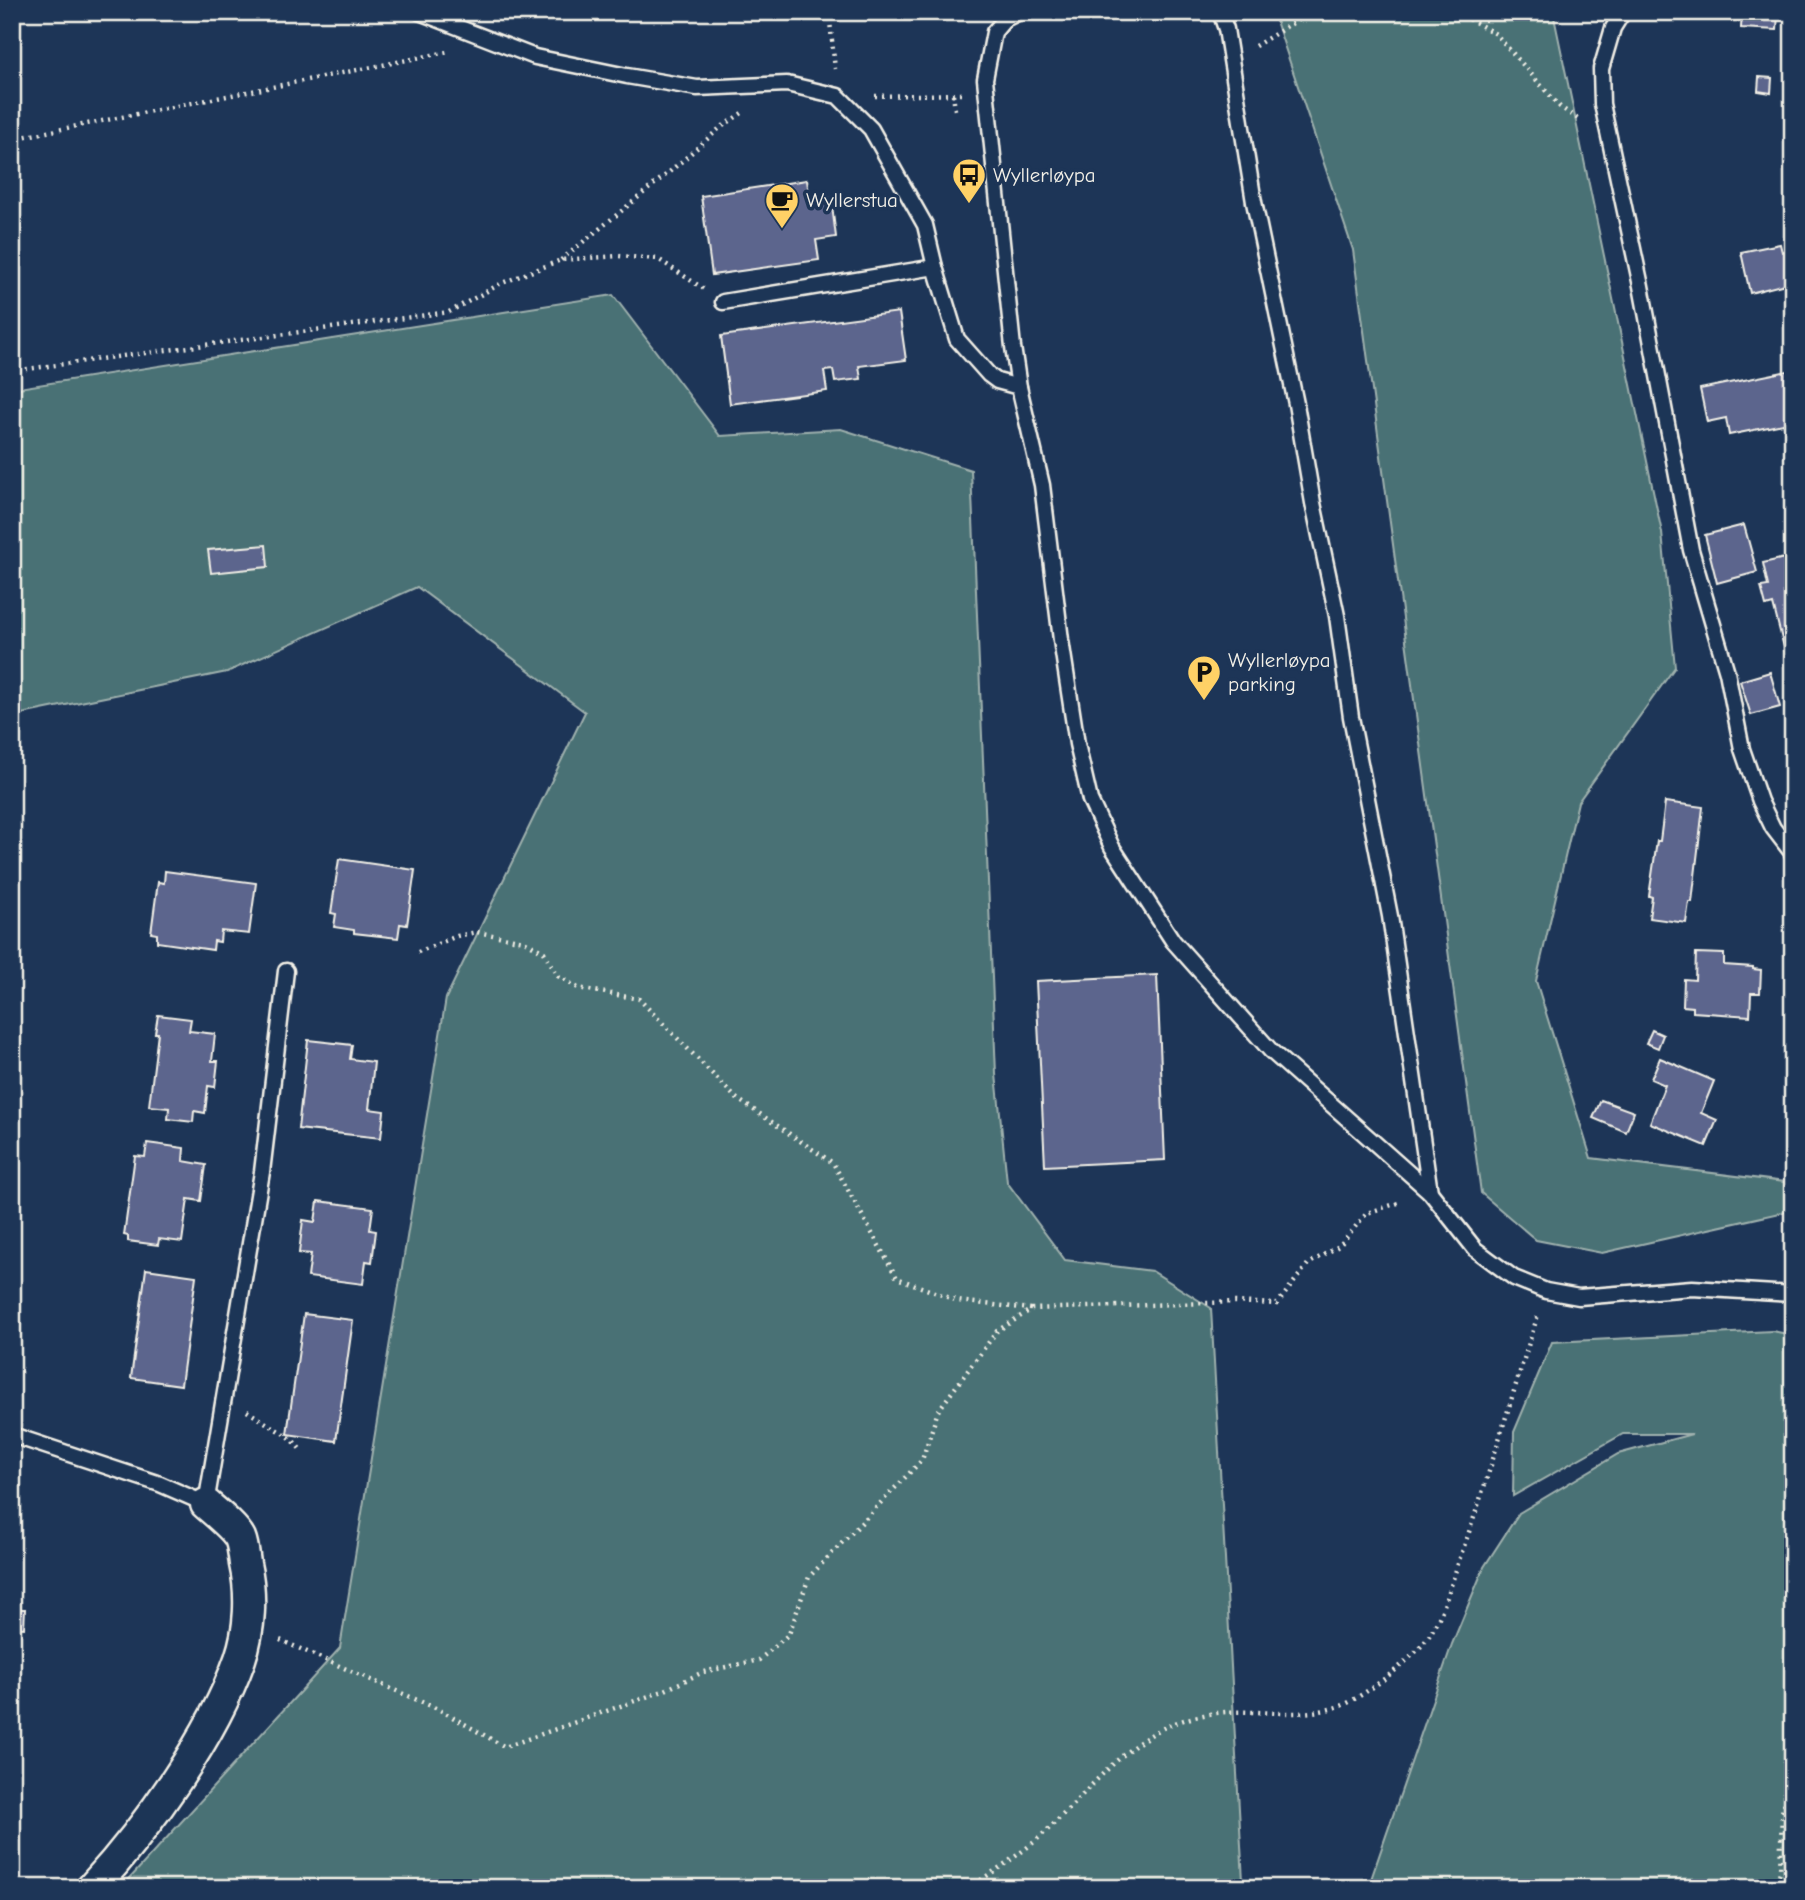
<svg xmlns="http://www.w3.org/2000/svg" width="1805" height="1900" font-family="'Comic Neue',sans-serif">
<rect width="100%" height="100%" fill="#1d3557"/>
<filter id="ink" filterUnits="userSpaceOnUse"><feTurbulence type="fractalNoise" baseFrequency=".0143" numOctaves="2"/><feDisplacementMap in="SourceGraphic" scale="14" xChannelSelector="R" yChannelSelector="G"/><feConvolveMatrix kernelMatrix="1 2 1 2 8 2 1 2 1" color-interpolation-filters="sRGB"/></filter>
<g filter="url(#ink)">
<g fill="#4a7174" stroke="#9fb1ae" stroke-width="2">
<path d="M1273 12H1553L1662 533 1675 667 1578 802 1536 981 1591 1158 1793 1183V1210L1602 1253 1536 1240 1481 1193 1353 250Z"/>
<path d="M613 295 720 436 841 429 971 470 996 1074 1007 1182 1065 1260 1152 1271 1211 1308 1243 1881 1248 1888H121L340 1648 446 998 585 712 417 587 227 672 12 716V389Z"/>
<path d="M1772 1331 1793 1335V1888H1368L1452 1644 1484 1567 1519 1513 1618 1454 1692 1434H1623L1513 1496 1514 1432 1552 1342Z"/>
</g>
<g fill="#5b658d" stroke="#f4f1e8" stroke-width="2">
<path d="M1742 12H1778L1777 30 1741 28Z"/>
<path d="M1759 77 1772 78 1771 93 1758 91Z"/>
<path d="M807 180 810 201 831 198 836 237 816 240 819 260 712 275 701 196Z"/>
<path d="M1780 244 1782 252 1792 249 1793 282 1750 293 1741 252Z"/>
<path d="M899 312 906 360 859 366 861 379 835 382 833 370 824 371 827 391 730 404 721 336Z"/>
<path d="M1793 370V422L1729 435 1726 418 1707 422 1700 389Z"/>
<path d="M1744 525 1757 572 1717 583 1705 535Z"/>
<path d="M266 545 268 567 211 573 208 550Z"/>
<path d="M1793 556V670L1790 671 1773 604 1766 606 1761 587 1768 586 1763 563Z"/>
<path d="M1770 672 1780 707 1751 715 1740 681Z"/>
<path d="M1665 802 1703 807 1692 902H1689L1686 923 1649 918 1652 897 1649 896 1657 841H1660Z"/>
<path d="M339 859 415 870 407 925 400 924 398 938 354 933V930L334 927 336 914 331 913Z"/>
<path d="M165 871 256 883 249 934 221 931 220 942 214 941 213 950 157 942V934L151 933 158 882 164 883Z"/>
<path d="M1696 953 1724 954V965L1753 967V969L1761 970 1760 993H1751L1750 1016 1693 1012V1007L1683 1006 1684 979 1695 980Z"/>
<path d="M1157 975 1165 1160 1045 1166 1036 981Z"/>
<path d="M158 1015 191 1019 189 1031 215 1034 212 1061H218L215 1087 208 1086 205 1113 194 1111 193 1122 168 1119 169 1108 149 1106 158 1033H155Z"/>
<path d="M1652 1030 1663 1035 1658 1048 1646 1043Z"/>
<path d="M308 1040 352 1045 350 1059 374 1062 369 1109 384 1111 381 1138 298 1129Z"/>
<path d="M1660 1058 1714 1081 1701 1113 1717 1120 1706 1146 1650 1123 1665 1085 1651 1079Z"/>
<path d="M1601 1100 1634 1112 1626 1132 1593 1118Z"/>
<path d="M147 1143 184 1148 183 1161 206 1165 201 1201 188 1199 182 1242 159 1239 158 1245 128 1241V1236L124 1235 135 1156 145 1157Z"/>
<path d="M318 1201 373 1208 370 1230 376 1231 372 1262 366 1261 363 1284 308 1277 311 1254 299 1253 303 1220 315 1222Z"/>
<path d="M146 1269 196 1276 181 1385 131 1378Z"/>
<path d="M304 1314 353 1320 336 1441 287 1434Z"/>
<path d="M12 1609H25L24 1628 12 1627Z"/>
</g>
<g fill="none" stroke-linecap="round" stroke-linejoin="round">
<g stroke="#f4f1e8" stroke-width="19">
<g id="service">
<path d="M419 12 535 57 627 76 697 88 787 84 838 96 871 129 925 225 935 267 957 339 989 375 997 381 1019 387"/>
<path d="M1019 12 1005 19 994 32 985 79 1013 347 1019 387 1042 485 1061 640 1077 744 1090 800 1112 847 1173 941 1271 1051 1430 1192 1475 1249 1514 1278 1546 1291 1579 1297 1692 1288 1793 1294"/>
<path d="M1220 12 1226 29 1254 202 1296 404 1313 503 1337 616 1351 717 1390 916 1430 1192"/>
<path d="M1623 12 1613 28 1601 69 1602 104 1641 286 1691 550 1727 672 1742 749 1760 801 1773 828 1793 854"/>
<path d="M723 302 935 267"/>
<path d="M12 1435 160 1484 206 1504 262 1172 286 971"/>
</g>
</g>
<g stroke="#f4f1e8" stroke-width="35">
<path id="minor" d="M92 1888C147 1828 213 1736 240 1659 250 1630 252 1595 245 1564 244 1556 243 1545 240 1538 235 1528 215 1512 206 1504"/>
</g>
<g stroke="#f4f1e8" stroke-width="4.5" stroke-dasharray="2 5" stroke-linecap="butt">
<path d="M829 12 835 69"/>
<path d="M1457 12 1496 34 1560 107 1578 119"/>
<path d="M1255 46 1311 12"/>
<path d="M953 94 955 110"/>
<path d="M875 96 961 94"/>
<path d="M12 139 447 52"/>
<path d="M561 260 667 174 720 128 742 113"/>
<path d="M12 371 449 312 502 283 561 260 618 256 658 259 704 289"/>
<path d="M418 952 457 936 477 932 524 941 544 952 558 976 578 988 639 999 736 1098 833 1163 897 1278 958 1301 1031 1309"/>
<path d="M247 1411 292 1439 300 1449"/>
<path d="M280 1640 440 1710 505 1747 663 1691 703 1672 759 1660 789 1634 809 1577 922 1460 938 1411 997 1331 1032 1309 1235 1302 1277 1304 1308 1264 1339 1246 1367 1213 1401 1202"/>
<path d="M969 1888C994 1871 1020 1855 1042 1835 1082 1799 1120 1746 1170 1725 1187 1718 1208 1713 1227 1712 1265 1710 1306 1719 1343 1705 1366 1695 1416 1657 1429 1636 1445 1611 1452 1580 1462 1552 1490 1474 1512 1394 1538 1315"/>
<path d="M1775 1888 1780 1872 1782 1812 1793 1775"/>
</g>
<use href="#service" stroke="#1d3557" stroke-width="14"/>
<use href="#minor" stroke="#1d3557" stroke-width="30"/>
</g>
</g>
<defs>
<g id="bus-pin" transform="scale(1.75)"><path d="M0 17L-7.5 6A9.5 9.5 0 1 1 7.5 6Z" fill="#ffd166" stroke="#1d3557"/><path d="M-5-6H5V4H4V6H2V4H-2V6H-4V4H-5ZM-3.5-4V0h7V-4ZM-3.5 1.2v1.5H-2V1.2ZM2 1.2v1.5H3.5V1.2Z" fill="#111"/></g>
<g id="cafe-pin" transform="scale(1.75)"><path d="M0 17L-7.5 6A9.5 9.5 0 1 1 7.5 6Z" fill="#ffd166" stroke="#1d3557"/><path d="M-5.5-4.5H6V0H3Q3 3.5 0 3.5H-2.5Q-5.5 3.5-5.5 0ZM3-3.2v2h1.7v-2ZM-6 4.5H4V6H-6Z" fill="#111"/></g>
<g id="parking-pin" transform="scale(1.75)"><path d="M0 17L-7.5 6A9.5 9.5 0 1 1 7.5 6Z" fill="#ffd166" stroke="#1d3557"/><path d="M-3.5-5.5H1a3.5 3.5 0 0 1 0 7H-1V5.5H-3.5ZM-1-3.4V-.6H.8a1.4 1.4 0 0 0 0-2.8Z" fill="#111"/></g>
</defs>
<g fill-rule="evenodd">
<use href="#bus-pin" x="969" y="175"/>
<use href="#cafe-pin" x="782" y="200"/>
<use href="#parking-pin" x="1204" y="672"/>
</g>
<g text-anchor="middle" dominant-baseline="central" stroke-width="7" stroke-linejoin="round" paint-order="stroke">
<g font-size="21" fill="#f4f1e8" stroke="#1d3557" text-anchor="start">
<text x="993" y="175">Wyllerløypa</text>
<text x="806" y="200">Wyllerstua</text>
<text x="1228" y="660">Wyllerløypa<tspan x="1228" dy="24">parking</tspan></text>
</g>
</g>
<rect width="1805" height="1900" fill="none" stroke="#1d3557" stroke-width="42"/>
<rect x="21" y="21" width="1763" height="1858" fill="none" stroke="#f4f1e8" stroke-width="2.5" filter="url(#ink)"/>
</svg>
